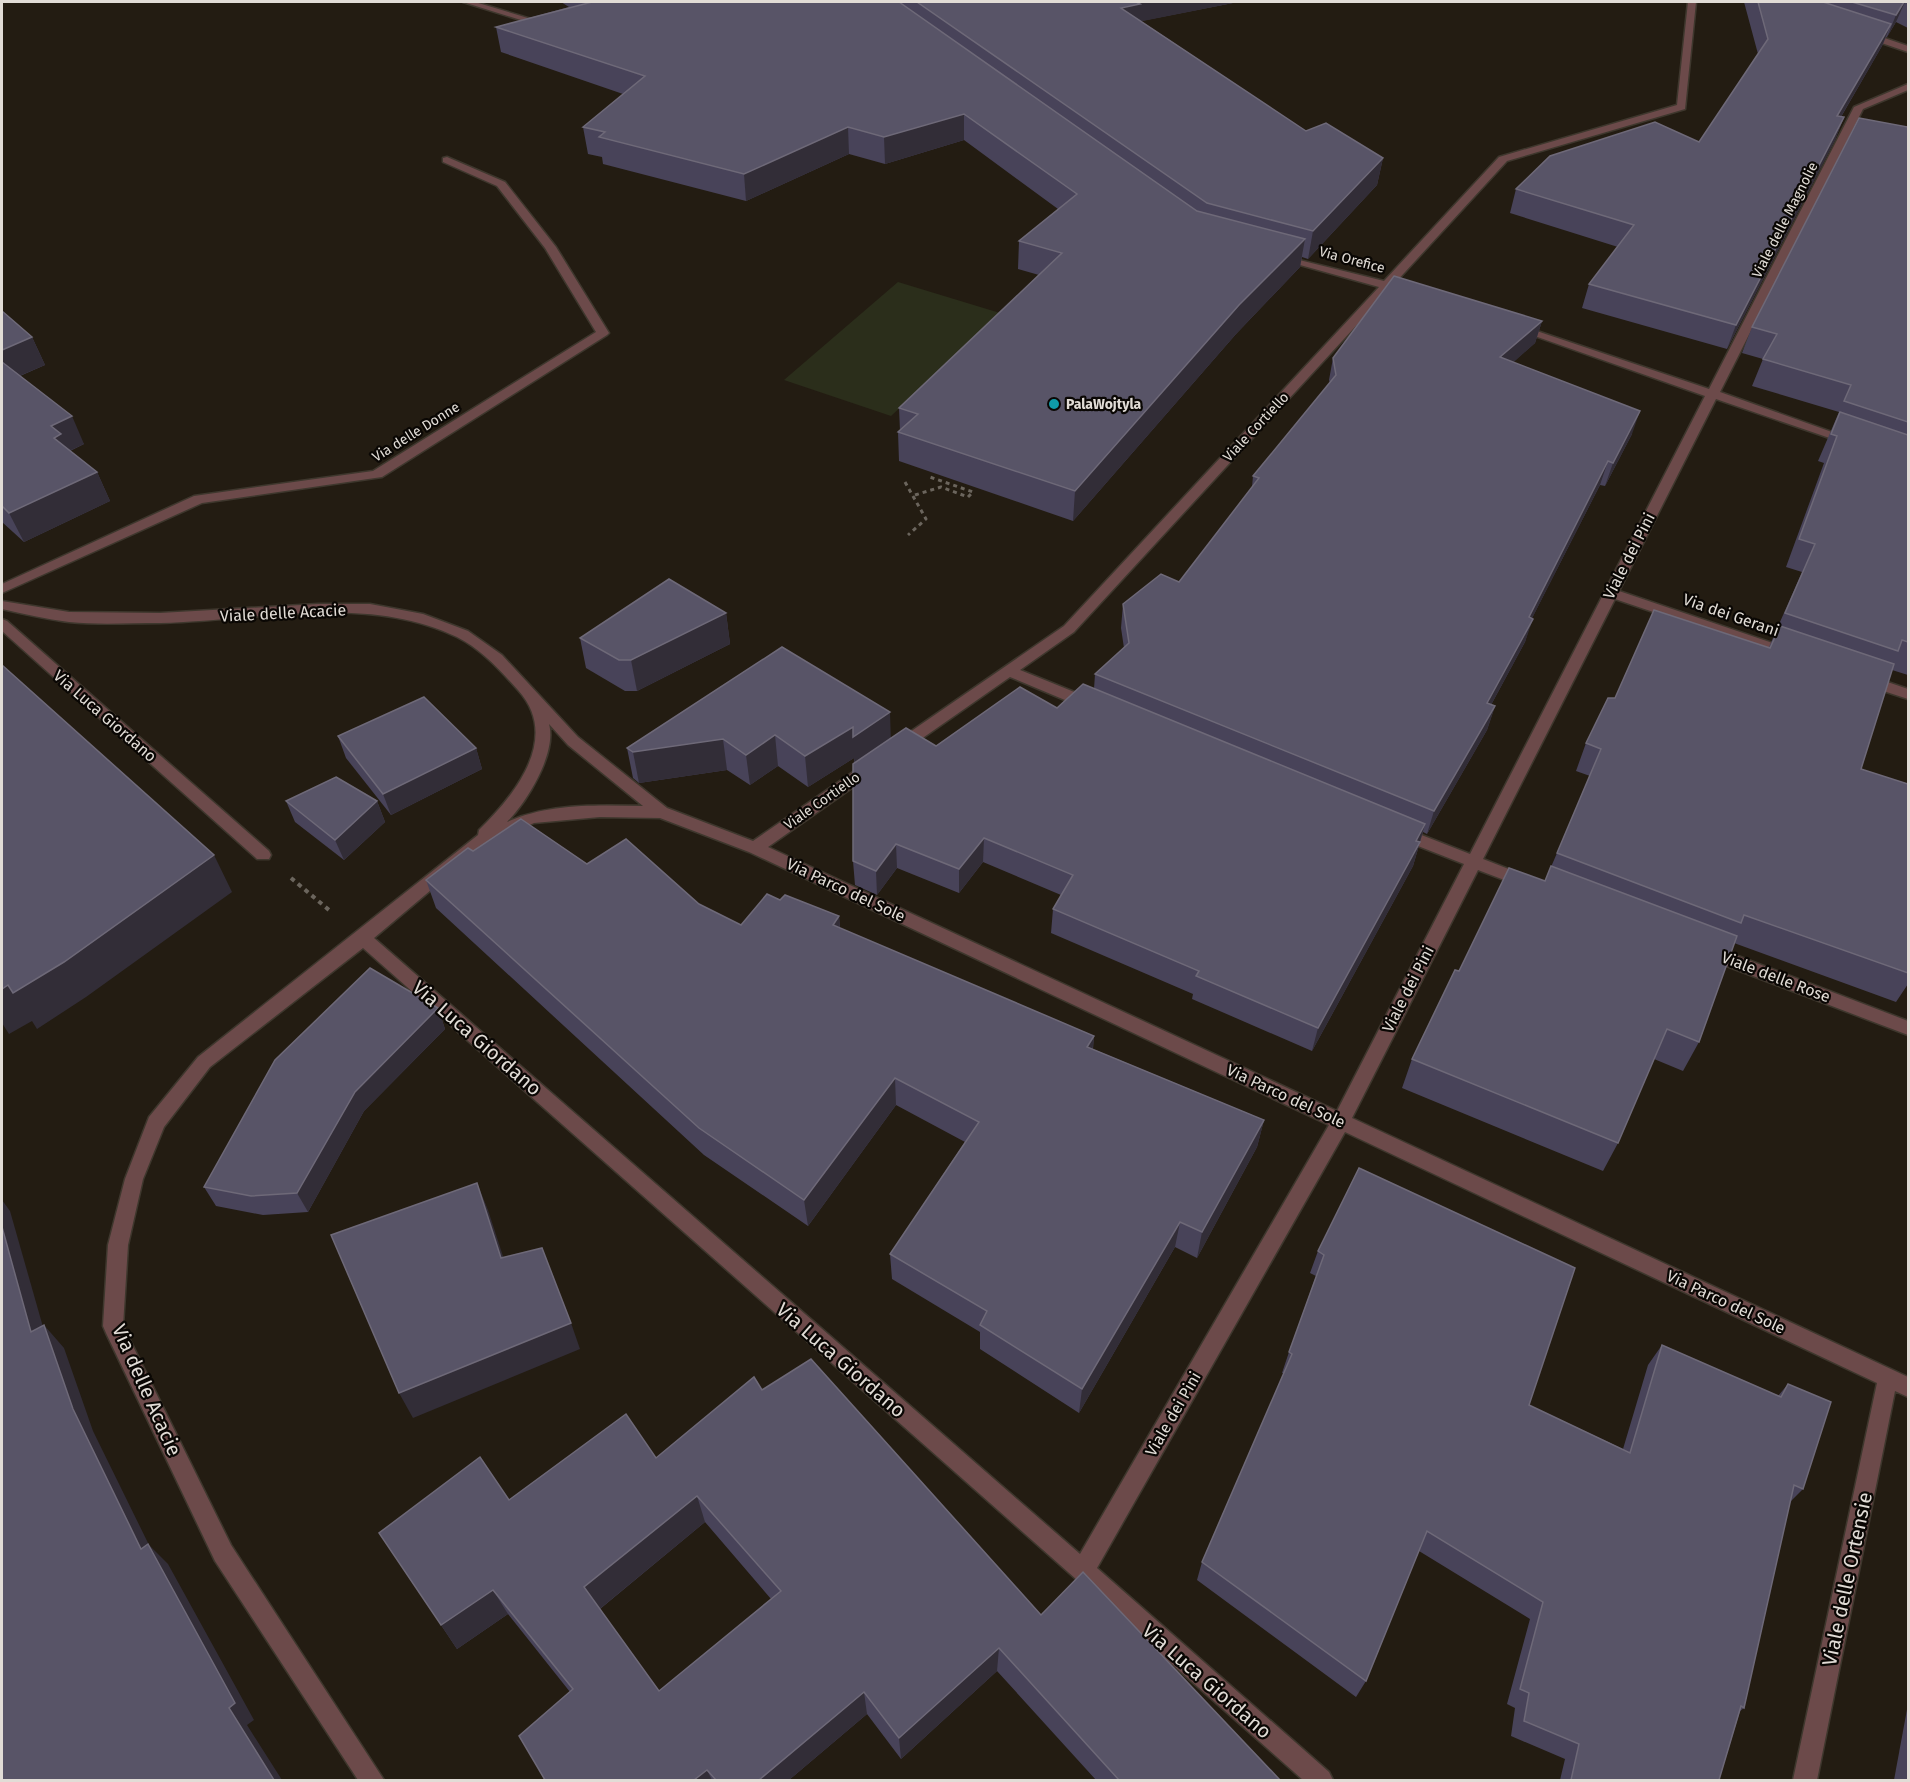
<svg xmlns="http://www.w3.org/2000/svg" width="1910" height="1782" font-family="'Fira Sans',sans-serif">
<rect width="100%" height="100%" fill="#231c12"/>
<path fill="#2b2e1b" d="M898 282 1000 313 891 416 784 380Z"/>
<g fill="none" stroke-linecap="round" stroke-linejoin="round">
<g stroke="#3e372d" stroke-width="3">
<g id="minor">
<path d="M463 2H475L551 25 543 27Z"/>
<path d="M1688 2H1696L1685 109 1507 161 1394 284 1400 286V290H1389L1074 632 1020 670 1094 700 1096 704 1094 708H1084L1010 677 904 751H894L891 747 894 743 1064 626 1379 287 1275 258V254L1384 281 1499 157 1677 105Z"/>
<path d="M1864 31 1908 46V52L1861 36 1859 34Z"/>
<path d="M1908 84V90L1863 109 1720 392 1857 441 1851 445 1847 444 1716 399 1619 591 1796 651 1798 654 1796 657H1786L1615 599 1483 859 1534 879 1536 883 1528 889 1478 870 1352 1118 1908 1377V1397L1895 1391 1817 1780H1793L1877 1383 1345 1132 1097 1568 1329 1772 1333 1780H1303L363 948 210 1067 164 1127 143 1179 128 1245 123 1326 231 1545 384 1780H358L215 1561 106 1333 103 1326 108 1245 125 1179 149 1117 198 1057 478 835 479 830C516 794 561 737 518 690 500 670 481 649 457 637 366 593 256 621 160 623 130 623 98 625 69 622 46 619 24 614 2 609V601L69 612 160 613 318 604H370L423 614 468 631 502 655 578 737 667 808 753 841 866 763H876L879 767 876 771 768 847 1337 1111 1464 864 1395 837 1393 833 1401 827 1470 854 1705 396 1512 328 1522 326 1709 389 1854 107ZM549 724 568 745 643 806C598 805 548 803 507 822 527 802 557 753 549 724ZM600 817 660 818 749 852 1329 1125 1080 1554 374 938 482 847 534 823Z"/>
<path d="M447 157 505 182 556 247 609 333 607 335 382 477 202 503 2 593V584L194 496 373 471 596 332 545 248 497 186 443 162V158Z"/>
<path d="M2 619 7 621 269 851 271 855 269 859H257L2 631Z"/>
<path d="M1867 675 1908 689V699L1862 684 1860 680Z"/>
<path d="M1709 945 1908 1021V1035L1703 957 1700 952 1703 947Z"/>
</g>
</g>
<g stroke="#6b655d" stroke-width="3" stroke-dasharray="4 4" stroke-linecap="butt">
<path d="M905 482 926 519 908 535"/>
<path d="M915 495 941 487 968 497 973 492 927 476"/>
</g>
<path stroke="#6b655d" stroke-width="4" stroke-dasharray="4.5 4.5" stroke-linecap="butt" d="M291 878 329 910"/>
<use href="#minor" fill="#6c4a4a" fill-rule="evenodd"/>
</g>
<g fill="#484359" fill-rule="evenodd">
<path d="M561 2H1238L1141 21 1306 131 1383 158 1377 185 1308 259 1302 257 1300 267 1236 334 1073 521 899 461 898 432 900 431 899 408 1039 275 1018 269 1019 241 1058 209 964 140 885 164 849 154 746 201 603 164 602 157 588 154 583 127 623 94 501 52 496 27 569 7Z"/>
<path d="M1744 2H1908V28L1896 22 1887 37H1886L1882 46 1841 117H1844L1835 140 1727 349 1582 308 1589 284 1618 247 1510 213 1516 189 1699 142 1758 54Z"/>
<path d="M1908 127V675L1892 670 1861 769 1908 784V984L1896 1002 1734 943 1699 1042 1683 1071 1654 1059 1618 1143 1603 1171 1402 1088 1412 1059 1459 971 1545 881 1590 776 1576 771 1586 743 1615 698 1769 647 1802 572 1786 567 1824 463 1818 461 1839 412 1752 386 1763 359 1742 353 1752 327Z"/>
<path d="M2 311 32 337 45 365 20 376 84 444 70 451 97 472 110 501 24 542 2 522Z"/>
<path d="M1542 321 1535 343 1513 362 1632 434 1605 486 1600 485 1532 618 1525 642 1491 705 1495 706 1487 730 1427 834 1423 832 1413 866 1312 1051 1192 999 1193 994 1051 933 1053 909 1061 895 983 862 959 893 897 868 877 895 855 885 853 861 854 758 808 787 778 766 750 785 727 770 639 783 633 778 627 748 782 647 891 738 936 746 1057 708 1094 689 1095 674 1124 648 1121 628 1123 604 1179 582 1252 487 1253 476 1330 383 1329 380 1333 358Z"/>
<path d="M726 613 730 644 637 691H625L586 668 580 638Z"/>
<path d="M338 736 476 748 482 769 391 815 346 758Z"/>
<path d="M286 801H377L385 822 344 860 295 822Z"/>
<path d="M473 851 587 864 699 904 741 925 780 900 839 916 840 928 1094 1036 1093 1049 1264 1120 1257 1147 1197 1258 1175 1247 1079 1413 980 1349V1332L892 1279 890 1254 965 1142 896 1105 808 1226 704 1155 436 908 426 880Z"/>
<path d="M438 1008 445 1029 364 1111 308 1212 263 1215 216 1206 204 1187Z"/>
<path d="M1359 1168 1529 1405 1623 1449 1648 1365 1662 1345 1778 1396 1788 1384 1803 1489 1790 1502 1744 1708 1740 1711 1719 1780H1560L1565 1759 1511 1736 1515 1708 1507 1704 1530 1619 1419 1551 1366 1681 1356 1697 1197 1580 1202 1562 1284 1373H1282L1289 1352 1316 1276 1310 1273 1318 1251Z"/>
<path d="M762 1390 1041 1615 1280 1780H1096L997 1671 901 1759 867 1714 789 1780H545L570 1692 508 1614 457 1649 441 1625 509 1500 656 1458ZM705 1522 771 1599 659 1691 600 1609Z"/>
<path d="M1908 1704V1780H1894Z"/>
</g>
<g fill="#322d37">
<path d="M1130 2H1238L1138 22 1121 8Z"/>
<path d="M1905 2 1896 22 1887 37 1896 15Z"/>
<path d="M1891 24 1882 46 1828 139 1837 116Z"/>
<path d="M964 114V140L885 164 884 137Z"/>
<path d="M1844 117 1835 140 1727 349 1736 325Z"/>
<path d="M848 127 849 154 746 201 744 174Z"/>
<path d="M1383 158 1377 185 1308 259 1313 231Z"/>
<path d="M1305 239 1300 267 1236 334 1073 521 1075 491 1239 305Z"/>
<path d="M1542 321 1535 343 1494 380 1500 357Z"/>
<path d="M32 337 45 365 5 382 2 375V350Z"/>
<path d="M1640 411 1632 434 1605 486 1613 463Z"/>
<path d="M72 416 84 444 69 451 54 438 51 426Z"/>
<path d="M1608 461 1600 485 1522 638 1533 619 1525 642 1479 727 1487 703 1529 617Z"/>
<path d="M97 472 110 501 24 542 9 513Z"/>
<path d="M726 613 730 644 637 691 631 660Z"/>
<path d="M1495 706 1487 730 1427 834 1434 811Z"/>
<path d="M890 712 891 743 855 768 854 758 808 787 805 756 853 727Z"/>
<path d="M775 735 778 766 750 785 746 755Z"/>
<path d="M723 739 727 770 639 783 633 752Z"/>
<path d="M476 748 482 769 391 815 383 794Z"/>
<path d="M377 801 385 822 344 860 335 840Z"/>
<path d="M1425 824 1413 866 1312 1051 1318 1028 1416 841Z"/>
<path d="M984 838 983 862 959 893V869Z"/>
<path d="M896 844 897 868 877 895 876 871Z"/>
<path d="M214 855 232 892 86 997 37 1029 32 1021 9 1034 2 1023V989Z"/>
<path d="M839 916 841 945 833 925Z"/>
<path d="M438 1008 445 1029 364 1111 308 1212 297 1193 355 1092Z"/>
<path d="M1094 1036 1091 1063 1087 1047Z"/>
<path d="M895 1078 896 1105 808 1226 804 1200Z"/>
<path d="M1264 1120 1257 1147 1197 1258 1202 1232Z"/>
<path d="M477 1183 488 1210 512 1284 501 1258Z"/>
<path d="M2 1200 10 1211 51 1355 31 1332 2 1227Z"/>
<path d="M1180 1222 1175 1247 1079 1413 1082 1389Z"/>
<path d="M571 1323 580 1349 413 1418 399 1393Z"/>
<path d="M44 1325 64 1348 93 1431 149 1545 168 1564 254 1720 247 1725 282 1780H274L229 1708 141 1549 73 1409Z"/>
<path d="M697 1496 705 1522 596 1612 584 1587Z"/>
<path d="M493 1590 508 1614 457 1649 441 1625Z"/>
<path d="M999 1648 997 1671 901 1759 899 1738Z"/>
<path d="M864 1692 867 1714 789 1780H759Z"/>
<path d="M707 1770 712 1780H694Z"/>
</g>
<g fill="#585467" stroke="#6e6978" stroke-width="1.5" fill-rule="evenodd">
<path d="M592 2H899L1197 211 1305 239 1239 305 1075 491 898 432 918 414 899 408 1062 253 1019 241 1077 194 964 114 884 137 848 127 744 174 599 137 605 132 583 127 645 76 496 27Z"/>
<path d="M917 2H1136L1140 4 1121 8 1306 131 1326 123 1383 158 1313 231 1207 203Z"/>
<path d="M1758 2H1823L1891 24 1837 116 1844 117 1736 325 1589 284 1634 225 1516 189 1550 156 1655 122 1699 142 1768 39Z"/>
<path d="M1852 2H1904L1896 15Z"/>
<path d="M1859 118 1908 127V422L1844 401 1851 385 1763 359 1777 334 1752 327Z"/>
<path d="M1394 276 1542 321 1500 357 1640 411 1613 463 1608 461 1529 617 1533 619 1487 703 1495 706 1434 811 1095 674 1129 643 1123 604 1161 574 1179 582 1259 478 1253 476 1336 375 1333 358Z"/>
<path d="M2 311 32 337 2 350Z"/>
<path d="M2 362 72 416 51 426 61 434 54 438 97 472 9 513 2 506Z"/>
<path d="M1840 412 1908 435V642L1902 640 1898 651 1785 613 1815 544 1799 539 1837 436 1831 434Z"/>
<path d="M669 579 726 613 631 660H619L580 638Z"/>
<path d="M1654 610 1770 648 1780 626 1894 664 1861 769 1908 784V973L1744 915 1741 923 1557 853 1601 749 1586 743 1608 698H1615Z"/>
<path d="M782 647 890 712 853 737V727L805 756 775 735 746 755 723 739 633 752 627 748Z"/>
<path d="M2 665 214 855 64 962 13 993 8 985 2 989Z"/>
<path d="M1083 684 1425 824 1416 841 1420 842 1318 1028 1196 976 1199 971 1053 909 1073 875 984 838 959 869 896 844 876 871 853 861V764L906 728 936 746 1020 687 1057 708Z"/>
<path d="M424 697 476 748 383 794 338 736Z"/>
<path d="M336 777 377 801 335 840 286 801Z"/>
<path d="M521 819 587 864 626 839 699 904 741 925 767 894 780 900 785 895 839 916 833 925 1094 1036 1087 1047 1264 1120 1202 1232 1180 1222 1082 1389 980 1325 987 1311 890 1254 979 1122 895 1078 804 1200 699 1128 426 880 468 848 473 851Z"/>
<path d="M1551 866 1737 936 1699 1042 1667 1029 1618 1143 1412 1059 1455 970 1459 971 1509 868 1545 881Z"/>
<path d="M370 968 438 1008 355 1092 297 1193 251 1196 204 1187 275 1060Z"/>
<path d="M1359 1168 1575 1268 1529 1405 1630 1453 1662 1345 1781 1397 1788 1384 1831 1402 1803 1489 1794 1485 1744 1708 1741 1706 1719 1780H1571L1579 1744 1524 1721 1529 1693 1520 1689 1543 1602 1427 1531 1366 1681 1202 1562 1292 1354 1289 1352 1324 1255 1318 1251Z"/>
<path d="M477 1183 501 1258 542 1248 571 1323 399 1393 331 1235Z"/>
<path d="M2 1227 31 1332 44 1325 73 1409 141 1549 148 1544 235 1703 229 1708 274 1780H2Z"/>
<path d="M811 1359 1041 1615 1083 1572 1280 1780H1119L999 1648 899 1738 864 1692 759 1780H716L707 1770 694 1780H545L519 1736 573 1689 493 1590 441 1625 379 1533 480 1457 509 1500 626 1414 656 1458 754 1377 762 1390ZM697 1496 781 1591 659 1691 584 1587Z"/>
</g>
<circle fill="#0f9aa8" stroke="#0a0704" stroke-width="2" cx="1054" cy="404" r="6"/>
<g text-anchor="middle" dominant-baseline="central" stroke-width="4.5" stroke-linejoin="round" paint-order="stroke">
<g font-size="14" fill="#e1dcd6" stroke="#0a0704">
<text transform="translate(1785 220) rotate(-63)">Viale delle Magnolie</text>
<text transform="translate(1352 260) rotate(15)">Via Orefice</text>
<text transform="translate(1256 427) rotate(-47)">Viale Cortiello</text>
<text transform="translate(416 432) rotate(-32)">Via delle Donne</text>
<text transform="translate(822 801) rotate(-35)">Viale Cortiello</text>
</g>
<g font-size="14" font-weight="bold" fill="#e1dcd6" stroke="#0a0704" text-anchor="start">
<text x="1066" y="404">PalaWojtyla</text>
</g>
<g font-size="16" fill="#e1dcd6" stroke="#0a0704">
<text transform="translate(1629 556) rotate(-63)">Viale dei Pini</text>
<text transform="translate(283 613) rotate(-3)">Viale delle Acacie</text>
<text transform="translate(1731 615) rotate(19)">Via dei Gerani</text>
<text transform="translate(105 716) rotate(41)">Via Luca Giordano</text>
<text transform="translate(846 890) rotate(25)">Via Parco del Sole</text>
<text transform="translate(1776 977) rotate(21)">Viale delle Rose</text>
<text transform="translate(1408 989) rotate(-63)">Viale dei Pini</text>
<text transform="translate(1286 1096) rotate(25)">Via Parco del Sole</text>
<text transform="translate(1726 1302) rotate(25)">Via Parco del Sole</text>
<text transform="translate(1173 1414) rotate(-60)">Viale dei Pini</text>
</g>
<g font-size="20" fill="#e1dcd6" stroke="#0a0704">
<text transform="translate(477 1038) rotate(41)">Via Luca Giordano</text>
<text transform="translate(841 1360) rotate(41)">Via Luca Giordano</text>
<text transform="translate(147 1390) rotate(66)">Via delle Acacie</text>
<text transform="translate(1847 1579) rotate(-78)">Viale delle Ortensie</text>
<text transform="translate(1207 1681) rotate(41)">Via Luca Giordano</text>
</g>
</g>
<rect width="1910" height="1782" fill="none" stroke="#e1dcd6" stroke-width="6"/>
</svg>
